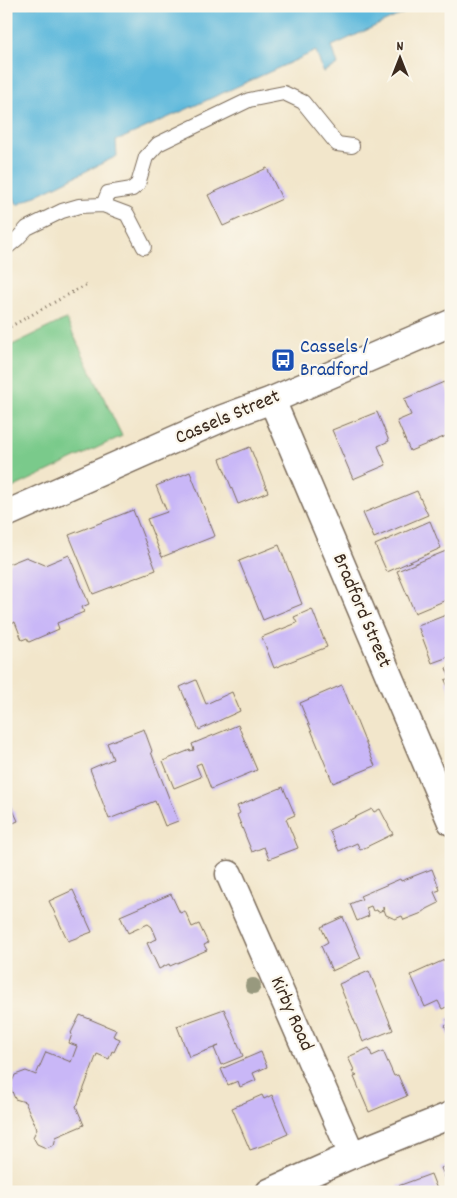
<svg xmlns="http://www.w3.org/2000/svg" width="457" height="1198" font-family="Dekko,sans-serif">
<rect width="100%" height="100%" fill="#fbf7ec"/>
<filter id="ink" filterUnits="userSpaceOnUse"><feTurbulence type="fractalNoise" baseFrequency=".02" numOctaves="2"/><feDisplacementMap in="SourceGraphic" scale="10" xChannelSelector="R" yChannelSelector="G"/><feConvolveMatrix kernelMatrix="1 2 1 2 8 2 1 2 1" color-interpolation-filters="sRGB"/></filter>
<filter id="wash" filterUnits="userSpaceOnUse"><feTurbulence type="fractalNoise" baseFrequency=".0096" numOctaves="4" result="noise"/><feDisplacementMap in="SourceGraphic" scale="20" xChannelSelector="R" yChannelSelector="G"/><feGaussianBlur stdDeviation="1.12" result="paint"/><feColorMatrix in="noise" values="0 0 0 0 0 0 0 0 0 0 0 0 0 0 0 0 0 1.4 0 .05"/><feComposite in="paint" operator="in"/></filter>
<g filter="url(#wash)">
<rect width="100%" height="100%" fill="#f2e6cb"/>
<path fill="#7aca8b" stroke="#5a7a54" d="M66 319 122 436 6 491V348Z"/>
<path fill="#5eb9dc" stroke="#4c727d" d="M6 6H11L13 10 22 6H419L332 46 338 65 323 72 316 51 116 141 117 156 17 205 10 187 6 189Z"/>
<g id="blocks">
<g fill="#c9b7f7">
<path d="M267 168 282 199 223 226 208 195Z"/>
<path d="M444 382 451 398V434L410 451 397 421 411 415 404 399Z"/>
<path d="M377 412 389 441 378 446 386 465 353 479 332 430Z"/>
<path d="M250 447 268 492 238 504 220 459Z"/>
<path d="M190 472 215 536 162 557 147 519 167 512 156 486Z"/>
<path d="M417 491 428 515 374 538 363 513Z"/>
<path d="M133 510 156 570 93 594 69 535Z"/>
<path d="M430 521 441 548 387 572 375 545Z"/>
<path d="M279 545 302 604 263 620 239 561Z"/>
<path d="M446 551 451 562V598L415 613 397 571Z"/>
<path d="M69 555 89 604 82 607 84 612 57 623 59 629 29 642 27 638 22 640 15 622 12 623 6 608V565L26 557 45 565Z"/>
<path d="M312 609 327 647 274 668 262 637 297 623 294 617Z"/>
<path d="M451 613V656L432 663 418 626Z"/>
<path d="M451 666V693L445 680 450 678 446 668Z"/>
<path d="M196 680 206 704 232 692 240 711 199 730 180 687Z"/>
<path d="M342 685 375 766 333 783 300 703Z"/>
<path d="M238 725 257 770 211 789 201 763 196 765 201 777 174 788 163 761 190 750V751L194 750 192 744Z"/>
<path d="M144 729 152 751 151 752 178 821 165 826 155 801 109 819 90 769 113 759 107 743Z"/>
<path d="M283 787 295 815 286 819 298 848 269 859 264 847 252 852 237 815 240 813 237 806Z"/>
<path d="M6 794 18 821 6 826Z"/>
<path d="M372 809 374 812 380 809 393 834 360 850 357 843 339 851 329 830Z"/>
<path d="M432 869 440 890 434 892 439 903 427 909 422 913 404 920 402 916 395 919 386 915 383 907V910L378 912 377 910 373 911 371 906 366 908 369 916 357 921 350 904 362 899 360 896 400 879 401 881Z"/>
<path d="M73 890 92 932 68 941 49 901Z"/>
<path d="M171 894 180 913 185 911 192 927 199 924 208 943 204 945 207 950 170 966 169 964 159 969 147 943 157 939 152 927 148 924 128 933 120 916Z"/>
<path d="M343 917 361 958 332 971 321 946 328 942 321 927Z"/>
<path d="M451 957V1005L442 1009 438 1001 425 1007 411 975Z"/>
<path d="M369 971 393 1030 363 1042 339 984Z"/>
<path d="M224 1009 243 1056 221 1065 214 1048 219 1046 189 1057 177 1026Z"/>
<path d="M80 1015 116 1030 113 1036 120 1039 114 1052 112 1051 109 1059 97 1054 78 1104 76 1106 84 1125 56 1137 54 1145 46 1148 37 1144 33 1137 37 1129 25 1102 15 1099 10 1086 15 1075 26 1071 36 1075 46 1052 71 1062 77 1046 69 1043 72 1034 71 1033Z"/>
<path d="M451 1017V1040L445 1026 449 1024 447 1019Z"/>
<path d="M369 1048 372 1056 383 1051 394 1076 398 1075 407 1096 369 1112 354 1077 357 1076 356 1075H354L352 1071 354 1070 348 1057Z"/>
<path d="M261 1052 267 1067 253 1073 256 1080 240 1087 238 1081 228 1085 221 1069Z"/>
<path d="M262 1095 264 1099 272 1095 288 1134 272 1141 273 1142 250 1150 232 1108Z"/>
<path d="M451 1164V1191L441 1168Z"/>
<path d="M431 1174 438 1192H401L398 1186Z"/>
</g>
</g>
</g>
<g filter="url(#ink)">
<use href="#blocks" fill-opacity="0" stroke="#7b6c5b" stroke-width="1"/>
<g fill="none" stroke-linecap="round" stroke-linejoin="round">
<g stroke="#7b6c5b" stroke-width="16">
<g id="service">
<path d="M103 205 108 193 132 189 138 184 146 157 158 144 249 100 284 93 303 102 337 144 352 146"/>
<path d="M6 248 18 238 27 228 62 211 79 206 103 205 127 214 144 247"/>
</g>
</g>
<g stroke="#7b6c5b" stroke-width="29">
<g id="minor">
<path d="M272 400 451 822"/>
<path d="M6 514 223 418 272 400 451 323"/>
<path d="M229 874 352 1155"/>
<path d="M269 1192 352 1155 451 1115"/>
</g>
</g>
<path stroke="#7b6c5b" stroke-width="3" stroke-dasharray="1 4" stroke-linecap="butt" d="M6 329 89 283"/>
<use href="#service" stroke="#fff" stroke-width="14"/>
<use href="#minor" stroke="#fff" stroke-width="26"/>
</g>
<circle fill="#98997e" cx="253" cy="986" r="8"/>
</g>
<defs>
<g id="bus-square" transform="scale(1.25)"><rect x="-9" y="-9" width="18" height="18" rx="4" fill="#1a4fb4" stroke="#fbf7ec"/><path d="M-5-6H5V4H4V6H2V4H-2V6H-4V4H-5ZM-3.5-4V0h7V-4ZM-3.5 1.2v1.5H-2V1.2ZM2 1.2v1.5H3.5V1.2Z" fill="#fff"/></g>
</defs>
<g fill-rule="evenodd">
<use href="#bus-square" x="283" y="360"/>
</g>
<g text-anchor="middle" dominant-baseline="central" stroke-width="4.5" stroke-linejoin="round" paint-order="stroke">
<g font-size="20" fill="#164399" stroke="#fbf7ec" text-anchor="start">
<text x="300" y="348">Cassels /<tspan x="300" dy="23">Bradford</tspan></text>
</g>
<g font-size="20" fill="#3b2a1e" stroke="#fbf7ec">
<text transform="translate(228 418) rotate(-23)">Cassels Street</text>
<text transform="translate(361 611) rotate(67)">Bradford Street</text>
<text transform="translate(291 1014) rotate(66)">Kirby Road</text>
</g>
</g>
<rect width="457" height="1198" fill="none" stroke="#fbf7ec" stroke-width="25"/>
<g transform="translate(400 58)" stroke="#fbf7ec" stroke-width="4" paint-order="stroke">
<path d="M0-4L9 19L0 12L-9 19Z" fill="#3b2a1e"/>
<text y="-8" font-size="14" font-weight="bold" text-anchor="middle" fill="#3b2a1e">N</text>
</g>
</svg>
